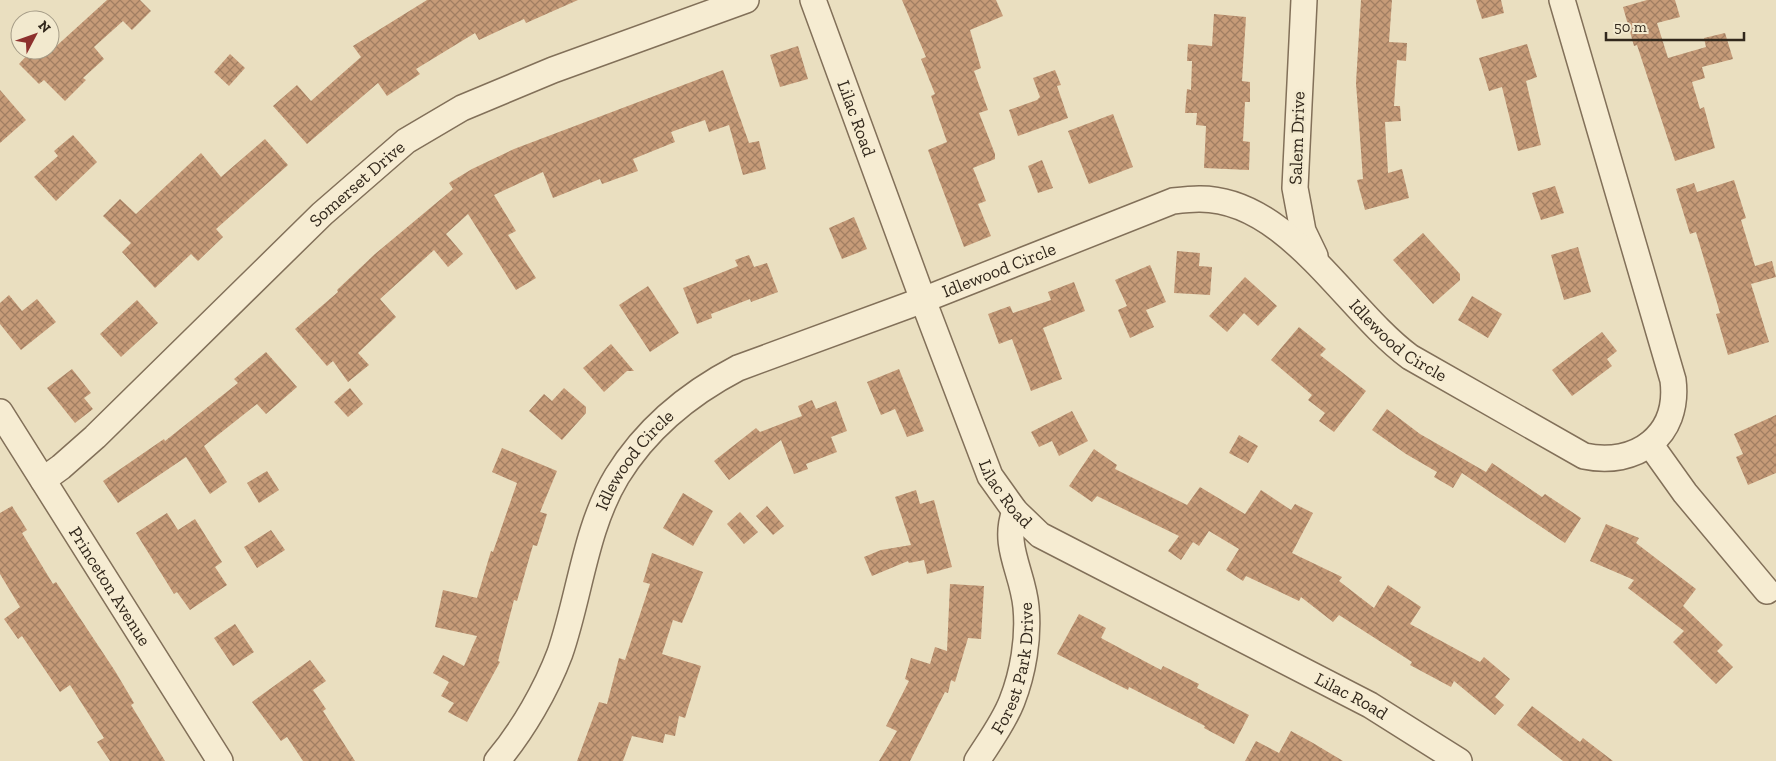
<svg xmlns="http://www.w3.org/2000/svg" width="1776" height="761" font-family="'Zilla Slab',serif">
<defs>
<pattern id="building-cross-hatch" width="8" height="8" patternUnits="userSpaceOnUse" patternTransform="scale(1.25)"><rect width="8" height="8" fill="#c69b78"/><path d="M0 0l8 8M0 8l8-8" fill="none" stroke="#a17e62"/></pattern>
</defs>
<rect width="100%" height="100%" fill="#eadfc0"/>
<g fill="url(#building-cross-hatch)">
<path d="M107 0H140L151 11 132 30 123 21 94 47 104 59 83 78 86 80 65 101 44 80 39 84 19 64 30 52 34 56 40 50H52Z"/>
<path d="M427 0H578L526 23 524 19 479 40 475 33 416 69 420 74 387 96 378 83 307 144 273 106 297 85 311 101 361 57 353 46Z"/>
<path d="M902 0H996L1003 16 970 30 981 68 974 71 988 110 979 113 995 154V159L973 168 986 201 978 204 991 236 964 247 928 150 947 142 931 96 935 94 921 59 926 57Z"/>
<path d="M1361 0H1392L1389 42 1407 43 1406 61 1397 60 1394 106H1400L1401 121 1385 122 1388 173 1402 169 1409 198 1365 210 1357 180 1363 179 1356 83Z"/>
<path d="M1476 0H1501L1504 13 1482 19Z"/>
<path d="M1647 0H1675L1680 17 1657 23 1668 58 1706 47 1704 38 1725 33 1733 59 1702 67 1705 78 1692 82 1700 109 1704 107 1715 148 1675 161 1637 45 1634 46 1623 7Z"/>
<path d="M1214 14 1246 17 1242 81 1250 82V102H1245L1243 141 1250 142 1249 170 1204 168 1206 126 1196 125 1197 113H1185L1187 89 1191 90 1192 61H1187L1188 44 1212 46Z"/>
<path d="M1527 44 1537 77 1526 81 1541 145 1518 151 1502 87 1489 91 1479 58Z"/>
<path d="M798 46 808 79 780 87 770 55Z"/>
<path d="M230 54 245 68 229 86 214 72Z"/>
<path d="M723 70 749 143 759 141 766 169 743 175 729 125 709 132 705 120 671 132 675 142 633 159 638 171 602 184 600 179 553 198 543 172 494 195 516 231 508 235 536 278 516 290 468 214 446 234 463 254 448 267 434 250 380 299 396 317 358 353 369 365 348 382 333 361 327 366 295 329 338 292 337 290 375 254 453 189 449 183 472 169 514 149Z"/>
<path d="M1055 70 1061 85 1057 86 1068 118 1018 136 1009 110 1037 100 1040 97 1033 78Z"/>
<path d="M0 90 26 120 0 143Z"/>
<path d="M1113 114 1133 167 1089 184 1068 131Z"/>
<path d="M73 135 97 162 56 201 34 177 58 156 54 151Z"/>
<path d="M265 139 288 165 216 229 223 237 198 261 191 254 155 288 122 252 131 243 103 216 120 199 136 214 201 153 221 177Z"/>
<path d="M1042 160 1053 188 1038 193 1028 166Z"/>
<path d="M1734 180 1746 218 1741 220 1755 266 1772 261 1776 277 1751 284 1769 342 1728 355 1716 314 1720 313 1696 232 1690 234 1676 189 1694 183 1697 192Z"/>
<path d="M1555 186 1564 213 1541 220 1532 193Z"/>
<path d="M854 217 867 249 842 259 829 228Z"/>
<path d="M1423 233 1460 274V280L1433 304 1393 260Z"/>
<path d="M1578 247 1591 292 1564 300 1551 255Z"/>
<path d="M1177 251 1200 253 1199 266 1212 267 1210 295 1174 293Z"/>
<path d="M749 255 754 267 767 263 778 292 751 302 750 299 711 314 712 318 697 324 683 288 738 266 735 260Z"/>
<path d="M1150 265 1166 302 1146 310 1154 327 1130 338 1118 310 1127 306 1115 280Z"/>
<path d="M1245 277 1277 306 1258 326 1244 313 1227 332 1209 316Z"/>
<path d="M1074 282 1085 311 1043 328 1062 379 1031 391 1012 339 999 344 988 314 1010 306 1013 313 1051 300 1048 292Z"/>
<path d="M648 286 679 333 650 352 619 305Z"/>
<path d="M9 295 22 311 37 299 56 322 21 350 0 324V303Z"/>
<path d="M1472 296 1502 314 1488 338 1458 320Z"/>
<path d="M137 300 158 323 121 357 100 334Z"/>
<path d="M1299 327 1326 349 1320 355 1366 391 1334 432 1319 421 1325 413 1308 400 1312 395 1271 360Z"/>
<path d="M1602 332 1617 351 1607 359 1612 366 1572 396 1552 370Z"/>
<path d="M611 344 634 371H627L604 392 583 368Z"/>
<path d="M266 352 297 387 266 414 257 404 204 446 227 482 210 494 186 457 118 503 103 481 164 439 165 441 238 383 234 379Z"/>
<path d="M72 369 91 393 84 398 93 409 75 423 47 388Z"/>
<path d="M899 369 924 431 907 437 895 409 881 415 867 382Z"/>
<path d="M350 388 363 404 348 417 334 402Z"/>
<path d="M564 388 586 407V413L562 440 529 411 544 394 552 401Z"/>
<path d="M812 400 816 409 836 401 847 431 831 437 837 452 806 464 808 469 794 474 781 440 729 480 714 461 756 428 760 432 802 416 798 406Z"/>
<path d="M1387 409 1420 434 1486 472 1492 463 1542 497 1545 494 1581 518 1565 543 1462 473 1453 488 1434 477 1437 472 1406 454 1372 430Z"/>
<path d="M1072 411 1088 441 1059 456 1052 441 1039 447 1031 432Z"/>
<path d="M1776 415V473L1748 485 1736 457 1743 454 1734 434Z"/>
<path d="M1239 435 1258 446 1248 463 1229 453Z"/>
<path d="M502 448 557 471 540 512 547 514 537 546 533 545 517 601 514 600 498 661 500 662 467 722 448 712 454 703 441 696 449 682 433 673 443 655 464 666 477 636 435 627 443 590 477 598 491 551 493 552 517 483 492 472Z"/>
<path d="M1094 449 1117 465 1115 469 1187 505 1200 487 1245 514 1261 490 1291 510 1295 504 1313 513 1292 553 1342 577 1339 581 1374 608 1388 585 1421 607 1410 624 1480 662 1484 657 1510 679 1495 697 1504 705 1495 715 1454 681 1451 687 1410 665 1412 662 1339 615 1333 622 1301 597 1299 601 1246 576 1243 581 1226 570 1239 549 1209 531 1199 546 1193 542 1181 560 1168 551 1179 536 1097 496 1092 502 1069 486Z"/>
<path d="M267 471 279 490 259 503 247 483Z"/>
<path d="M916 490 920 504 934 500 952 567 927 574 924 560 909 563 908 561 872 576 864 557 881 550 911 545 895 497Z"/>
<path d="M683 493 713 511 693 546 663 528Z"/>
<path d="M12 506 27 530 22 533 53 584 56 582 115 671 134 703 131 705 165 761H110L97 742 104 738 70 685 60 692 22 636 18 639 4 619 20 607 0 574V513Z"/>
<path d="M767 506 784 526 773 535 756 516Z"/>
<path d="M740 512 758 532 744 544 727 524Z"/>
<path d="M167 513 178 530 195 519 222 562 215 567 227 585 190 610 177 592 174 594 136 533Z"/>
<path d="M1606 524 1639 538 1636 543 1696 589 1683 606 1723 645 1717 651 1733 667 1716 684 1673 642 1684 631 1628 588 1634 580 1590 561Z"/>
<path d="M271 530 285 550 257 568 244 547Z"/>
<path d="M652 553 703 572 682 623 673 620 662 654 701 666 685 718 679 716 675 736 665 734 663 743 632 736 623 761H577L599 702 607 704 619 658 625 660 650 584 643 582Z"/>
<path d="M950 584 984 586 981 639 968 638 955 682 951 680 948 693 945 692 910 761H879L897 731 886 726 909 681 905 679 911 658 930 664 935 647 947 651Z"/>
<path d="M1079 614 1106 628 1101 638 1161 670 1163 666 1199 684 1197 688 1249 715 1234 744 1204 728 1205 726 1129 687 1128 690 1057 654Z"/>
<path d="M235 624 254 652 233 666 214 638Z"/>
<path d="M310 660 326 681 313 690 326 709 323 711 355 761H303L287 737 281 741 252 702Z"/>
<path d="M1532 706 1580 742 1583 738 1613 761H1563L1517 725Z"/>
<path d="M1291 731 1313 743 1343 761H1245L1256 741 1279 753Z"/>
</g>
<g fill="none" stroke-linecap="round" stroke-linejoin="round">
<g stroke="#827059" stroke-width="28">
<g id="minor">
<path id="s1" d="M813 0 923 300 990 476 1015 511 1040 535 1370 705 1459 761"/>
<path d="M1304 0 1295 188 1303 231 1315 256"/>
<path id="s2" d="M0 412 220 761"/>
<path d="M1650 444 1685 493 1767 591"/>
<path id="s3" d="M43 480 61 467 95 437 322 214 406 141 462 108 553 70 746 0"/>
<path id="s4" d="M497 761C523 730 546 690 560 653 580 595 585 529 617 476 646 429 690 393 738 368L923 300 1173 201C1182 200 1191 199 1199 199 1287 198 1346 310 1410 357L1584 456C1636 467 1680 436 1673 380L1562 0"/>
<path id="s5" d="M977 761C989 742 1004 722 1012 701 1023 673 1029 638 1026 607 1023 572 1002 546 1015 511"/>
</g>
</g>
<use href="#minor" stroke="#f6ecd2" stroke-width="25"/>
</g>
<g text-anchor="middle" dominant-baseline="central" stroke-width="5" stroke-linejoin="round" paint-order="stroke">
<g font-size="18" fill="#32281c" stroke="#f2e9ce">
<text stroke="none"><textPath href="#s1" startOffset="126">Lilac Road</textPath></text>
<text transform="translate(1297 138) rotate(-88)">Salem Drive</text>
<text stroke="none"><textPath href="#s3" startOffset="432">Somerset Drive</textPath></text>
<text stroke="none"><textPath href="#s4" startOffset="755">Idlewood Circle</textPath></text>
<text stroke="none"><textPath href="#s4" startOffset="1219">Idlewood Circle</textPath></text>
<text stroke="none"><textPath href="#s4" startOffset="335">Idlewood Circle</textPath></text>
<text stroke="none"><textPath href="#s1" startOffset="531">Lilac Road</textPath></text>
<text stroke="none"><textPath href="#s2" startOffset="206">Princeton Avenue</textPath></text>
<text stroke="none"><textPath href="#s5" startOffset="102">Forest Park Drive</textPath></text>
<text stroke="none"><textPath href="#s1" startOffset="936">Lilac Road</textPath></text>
</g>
</g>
<g transform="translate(35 35) rotate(49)"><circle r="24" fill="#f2e9ce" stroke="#a59c87"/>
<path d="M0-4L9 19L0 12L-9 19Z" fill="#8d302d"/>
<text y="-8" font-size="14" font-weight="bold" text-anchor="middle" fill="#32281c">N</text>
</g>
<path d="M1606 32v8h138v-8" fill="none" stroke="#32281c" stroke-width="2.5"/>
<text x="1614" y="32" font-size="15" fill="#32281c" stroke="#f2e9ce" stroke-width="4" paint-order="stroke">50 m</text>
</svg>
